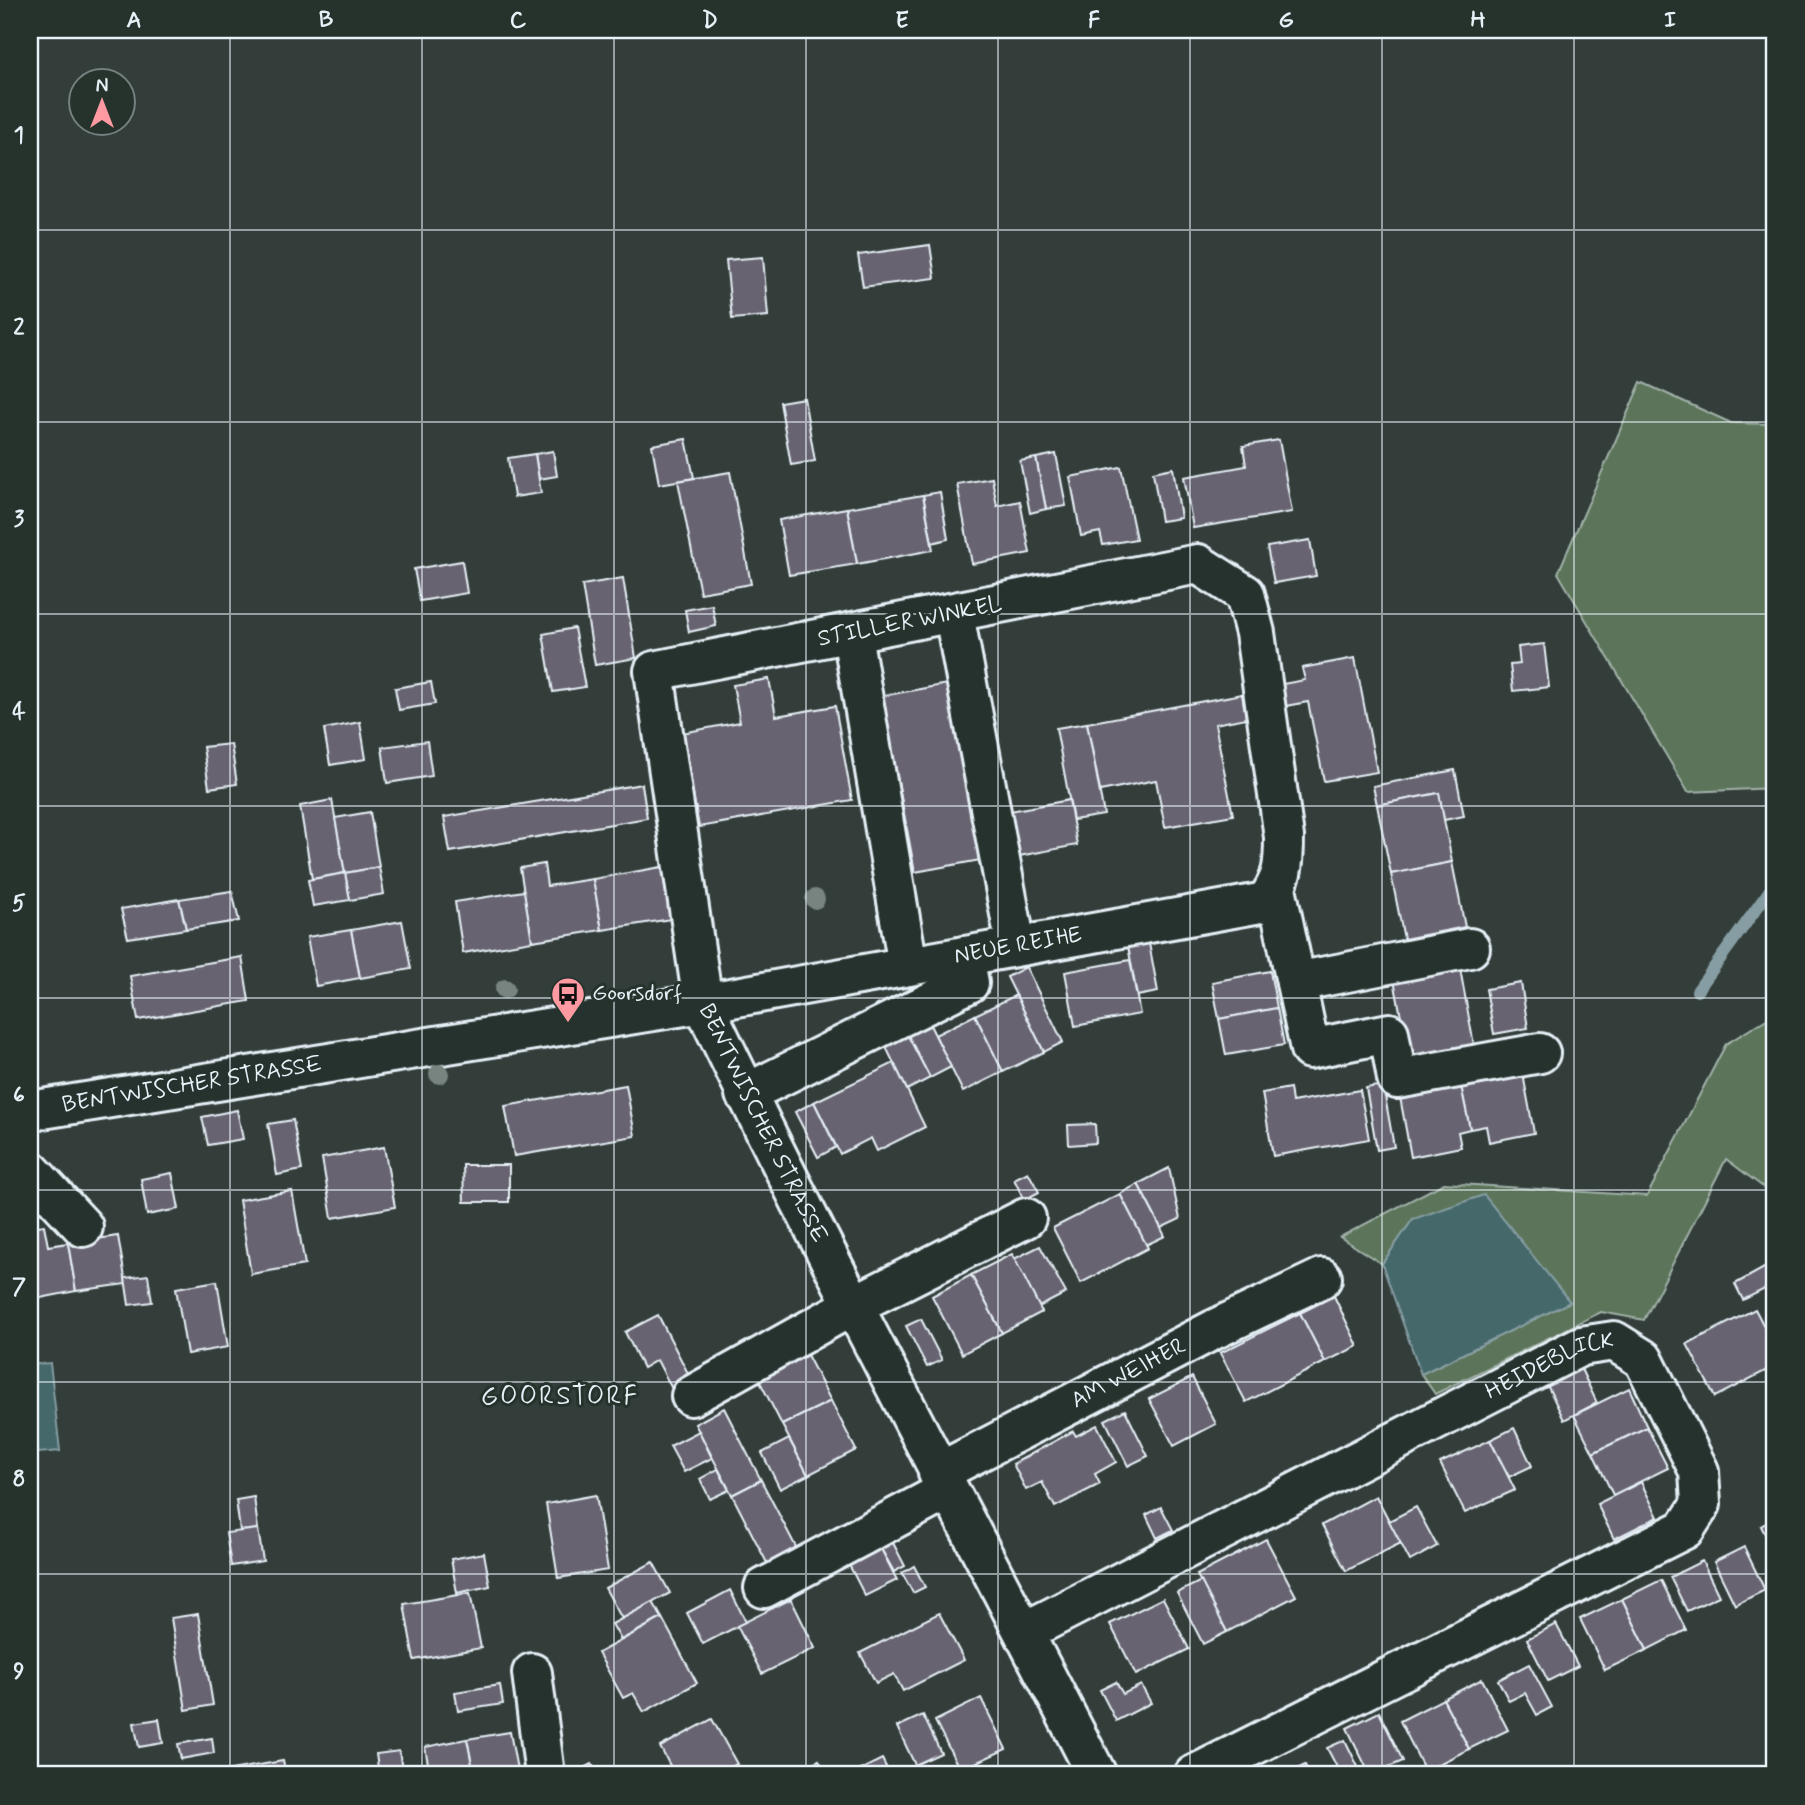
<svg xmlns="http://www.w3.org/2000/svg" width="1805" height="1805" font-family="Mynerve,sans-serif">
<rect width="100%" height="100%" fill="#333d3a"/>
<filter id="ink" filterUnits="userSpaceOnUse"><feTurbulence type="fractalNoise" baseFrequency=".0143" numOctaves="2"/><feDisplacementMap in="SourceGraphic" scale="14" xChannelSelector="R" yChannelSelector="G"/><feConvolveMatrix kernelMatrix="1 2 1 2 8 2 1 2 1" color-interpolation-filters="sRGB"/></filter>
<g filter="url(#ink)">
<g fill="#5b745a" stroke="#a2b2a9" stroke-width="2">
<path d="M1641 382 1731 423 1775 424V788L1688 792 1558 573Z"/>
<path d="M1775 1014V1196L1726 1159 1644 1320 1601 1312 1435 1394 1421 1374 1570 1302 1413 1219 1382 1264 1340 1237 1444 1183 1647 1196 1726 1044Z"/>
</g>
<g fill="#44676b" stroke="#869ea3" stroke-width="2">
<path d="M1484 1195 1570 1302 1421 1374 1382 1264 1413 1219Z"/>
<path d="M50 1363 60 1451 38 1453 30 1365Z"/>
</g>
<g fill="none" stroke-linecap="round" stroke-linejoin="round">
<path stroke="#869ea3" stroke-width="12" d="M1697 991 1775 883"/>
</g>
<g fill="#67646f" stroke="#e8f1f8" stroke-width="2">
<path d="M930 245 935 278 863 287 858 255Z"/>
<path d="M763 257 768 316 732 319 726 260Z"/>
<path d="M804 398 815 461 791 465 780 402Z"/>
<path d="M686 439 694 478 659 484 652 445Z"/>
<path d="M1279 440 1292 512 1193 528 1184 477 1246 466 1243 446Z"/>
<path d="M553 451 557 476 539 479 535 454Z"/>
<path d="M535 454 541 493 514 497 508 458Z"/>
<path d="M1056 454 1066 506 1046 509 1036 458Z"/>
<path d="M1036 458 1046 509 1030 513 1020 461Z"/>
<path d="M1121 467 1136 539 1103 545 1100 532 1081 536 1070 477Z"/>
<path d="M1173 468 1181 518 1161 521 1153 472Z"/>
<path d="M730 472 751 584 700 593 678 481Z"/>
<path d="M992 478 997 506 1020 501 1030 553 972 564 957 484Z"/>
<path d="M940 492 948 539 932 543 923 495Z"/>
<path d="M923 495 933 550 857 564 847 508Z"/>
<path d="M847 508 857 564 789 575 779 520Z"/>
<path d="M1310 540 1316 576 1274 583 1267 547Z"/>
<path d="M462 561 467 593 420 601 414 569Z"/>
<path d="M623 578 636 658 595 665 582 585Z"/>
<path d="M712 605 716 626 689 632 685 610Z"/>
<path d="M574 628 585 687 553 692 543 634Z"/>
<path d="M1544 644 1549 687 1513 691 1510 665 1520 664 1518 647Z"/>
<path d="M1355 658 1377 772 1324 781 1308 702 1280 707 1277 685 1305 680 1302 668Z"/>
<path d="M769 679 776 716 835 706 852 800 699 827 682 733 740 722 733 685Z"/>
<path d="M431 682 435 704 399 710 395 688Z"/>
<path d="M953 683 986 859 915 872 882 696Z"/>
<path d="M1242 694 1246 718 1215 724 1233 815 1165 827 1156 780 1100 791 1087 723Z"/>
<path d="M360 722 366 759 330 765 324 729Z"/>
<path d="M1087 723 1104 815 1073 820 1056 728Z"/>
<path d="M427 741 432 776 387 783 382 747Z"/>
<path d="M231 744 237 784 209 788 203 747Z"/>
<path d="M1455 770 1464 816 1444 820 1439 793 1377 805 1373 786Z"/>
<path d="M642 784 647 818 450 852 444 817Z"/>
<path d="M1439 793 1452 862 1391 874 1377 805Z"/>
<path d="M332 800 345 873 312 879 300 806Z"/>
<path d="M1069 800 1077 845 1019 856 1010 811Z"/>
<path d="M370 812 379 867 345 873 335 818Z"/>
<path d="M1452 862 1465 927 1404 939 1391 874Z"/>
<path d="M544 864 547 886 593 879 602 930 532 941 520 868Z"/>
<path d="M379 867 384 894 350 900 345 873Z"/>
<path d="M662 867 671 919 602 930 593 879Z"/>
<path d="M345 873 350 900 313 906 308 880Z"/>
<path d="M232 891 239 921 186 929 179 899Z"/>
<path d="M524 891 532 941 463 953 455 902Z"/>
<path d="M179 899 186 929 128 938 121 909Z"/>
<path d="M402 921 411 969 360 978 351 930Z"/>
<path d="M351 930 360 978 316 986 307 937Z"/>
<path d="M1149 943 1158 992 1137 996 1128 946Z"/>
<path d="M242 957 249 1001 138 1020 130 976Z"/>
<path d="M1130 960 1140 1014 1075 1026 1065 972Z"/>
<path d="M1459 963 1475 1051 1410 1063 1393 975Z"/>
<path d="M1026 967 1063 1042 1044 1052 1007 977Z"/>
<path d="M1270 971 1277 1008 1219 1019 1212 982Z"/>
<path d="M1521 983 1528 1028 1494 1034 1486 989Z"/>
<path d="M1016 995 1044 1052 1003 1072 975 1015Z"/>
<path d="M1277 1008 1284 1045 1226 1055 1219 1019Z"/>
<path d="M975 1015 1003 1072 963 1092 935 1035Z"/>
<path d="M926 1017 951 1067 930 1078 904 1028Z"/>
<path d="M904 1028 930 1078 907 1090 882 1039Z"/>
<path d="M894 1063 925 1127 877 1151 871 1138 840 1154 814 1102Z"/>
<path d="M1523 1074 1534 1133 1489 1142 1486 1126 1470 1129 1461 1086Z"/>
<path d="M626 1085 635 1136 514 1156 505 1106Z"/>
<path d="M1383 1085 1394 1147 1377 1150 1366 1088Z"/>
<path d="M1461 1086 1470 1129 1458 1132 1461 1147 1411 1157 1400 1097Z"/>
<path d="M1290 1088 1292 1102 1360 1090 1369 1139 1273 1156 1262 1093Z"/>
<path d="M814 1102 836 1147 818 1157 795 1112Z"/>
<path d="M237 1110 243 1139 208 1145 202 1117Z"/>
<path d="M293 1120 302 1170 277 1175 268 1124Z"/>
<path d="M1095 1124 1096 1143 1069 1145 1068 1125Z"/>
<path d="M384 1147 395 1207 332 1218 322 1158Z"/>
<path d="M463 1165H509V1202H464Z"/>
<path d="M1169 1168 1180 1219 1161 1228 1138 1184Z"/>
<path d="M1028 1172 1039 1192 1024 1200 1014 1179Z"/>
<path d="M172 1173 179 1209 147 1215 141 1179Z"/>
<path d="M1138 1184 1165 1236 1146 1245 1120 1194Z"/>
<path d="M292 1191 305 1265 251 1274 239 1200Z"/>
<path d="M1120 1194 1148 1248 1081 1283 1053 1228Z"/>
<path d="M44 1225 48 1246 68 1243 76 1291 30 1300V1227Z"/>
<path d="M118 1236 126 1284 76 1291 68 1243Z"/>
<path d="M1040 1246 1066 1293 1039 1307 1014 1259Z"/>
<path d="M1012 1254 1042 1312 1002 1333 971 1275Z"/>
<path d="M1775 1262V1284L1743 1300 1735 1284Z"/>
<path d="M148 1275 152 1302 129 1305 125 1278Z"/>
<path d="M971 1275 1002 1333 962 1354 932 1296Z"/>
<path d="M217 1281 228 1347 187 1354 176 1288Z"/>
<path d="M1334 1296 1358 1346 1325 1362 1300 1313Z"/>
<path d="M1755 1309 1775 1347V1366L1715 1397 1687 1344Z"/>
<path d="M1300 1313 1325 1362 1246 1402 1220 1353Z"/>
<path d="M658 1315 691 1379 672 1389 657 1360 643 1368 625 1332Z"/>
<path d="M921 1319 942 1360 927 1367 906 1326Z"/>
<path d="M805 1351 831 1401 782 1425 757 1376Z"/>
<path d="M1581 1369 1597 1403 1564 1420 1547 1385Z"/>
<path d="M1192 1377 1216 1424 1174 1446 1149 1399Z"/>
<path d="M1629 1388 1647 1427 1593 1453 1574 1415Z"/>
<path d="M831 1401 856 1450 808 1475 782 1425Z"/>
<path d="M724 1408 761 1480 732 1495 695 1424Z"/>
<path d="M1125 1410 1148 1456 1128 1466 1105 1420Z"/>
<path d="M1097 1425 1116 1462 1095 1474 1100 1484 1055 1507 1042 1482 1026 1490 1013 1464 1073 1431 1076 1436Z"/>
<path d="M1647 1427 1668 1468 1613 1495 1593 1453Z"/>
<path d="M1514 1428 1532 1466 1509 1477 1490 1440Z"/>
<path d="M699 1431 712 1458 684 1472 670 1446Z"/>
<path d="M789 1439 808 1475 780 1489 762 1453Z"/>
<path d="M1490 1440 1515 1490 1465 1513 1440 1463Z"/>
<path d="M718 1469 729 1490 710 1499 700 1479Z"/>
<path d="M761 1480 797 1549 768 1565 732 1495Z"/>
<path d="M1641 1482 1658 1517 1614 1539 1597 1504Z"/>
<path d="M596 1495 608 1570 558 1578 546 1504Z"/>
<path d="M1376 1496 1401 1543 1346 1571 1322 1525Z"/>
<path d="M254 1497 258 1529 240 1531 236 1500Z"/>
<path d="M1161 1507 1173 1530 1157 1538 1146 1515Z"/>
<path d="M1416 1507 1437 1546 1410 1561 1389 1521Z"/>
<path d="M1775 1518V1554L1761 1526Z"/>
<path d="M258 1529 263 1561 231 1566 226 1533Z"/>
<path d="M891 1539 905 1566 894 1572 879 1545Z"/>
<path d="M1266 1539 1296 1596 1227 1632 1197 1575Z"/>
<path d="M879 1545 897 1580 865 1596 847 1561Z"/>
<path d="M1744 1547 1765 1590 1735 1605 1714 1562Z"/>
<path d="M484 1553 490 1586 457 1593 451 1559Z"/>
<path d="M1702 1561 1719 1596 1687 1611 1670 1577Z"/>
<path d="M653 1562 670 1593 622 1619 605 1588Z"/>
<path d="M914 1566 925 1587 913 1593 902 1573Z"/>
<path d="M1661 1580 1686 1630 1647 1650 1622 1599Z"/>
<path d="M1201 1581 1227 1632 1203 1644 1177 1593Z"/>
<path d="M730 1590 746 1622 703 1644 687 1613Z"/>
<path d="M470 1593 481 1648 414 1660 404 1604Z"/>
<path d="M1163 1598 1189 1649 1136 1675 1110 1624Z"/>
<path d="M791 1599 815 1648 762 1674 737 1626Z"/>
<path d="M1622 1599 1647 1650 1605 1670 1580 1619Z"/>
<path d="M653 1602 662 1618 621 1640 612 1624Z"/>
<path d="M939 1613 964 1660 903 1691 894 1674 876 1683 860 1653Z"/>
<path d="M198 1614 213 1705 186 1710 171 1618Z"/>
<path d="M662 1618 697 1683 644 1712 633 1693 623 1698 598 1653Z"/>
<path d="M1556 1624 1578 1666 1548 1681 1527 1639Z"/>
<path d="M1529 1664 1552 1707 1537 1715 1525 1693 1509 1701 1498 1680Z"/>
<path d="M1482 1679 1508 1730 1469 1749 1443 1699Z"/>
<path d="M1116 1682 1123 1694 1141 1685 1151 1703 1116 1721 1100 1690Z"/>
<path d="M500 1685 503 1704 458 1711 455 1692Z"/>
<path d="M981 1698 1006 1749 960 1770 935 1721Z"/>
<path d="M1443 1699 1469 1749 1425 1771 1400 1721Z"/>
<path d="M1379 1712 1403 1761 1370 1775 1347 1728Z"/>
<path d="M923 1715 941 1753 915 1765 897 1727Z"/>
<path d="M159 1719 163 1743 139 1747 134 1723Z"/>
<path d="M712 1719 737 1764 716 1775H675L660 1747Z"/>
<path d="M510 1732 518 1775H474L467 1739Z"/>
<path d="M212 1738 214 1753 181 1759 178 1744Z"/>
<path d="M467 1739 474 1775H430L425 1747Z"/>
<path d="M1345 1740 1362 1775H1341L1327 1748Z"/>
<path d="M399 1751 403 1775H379L376 1754Z"/>
<path d="M882 1759 890 1775H850Z"/>
<path d="M819 1760 827 1775H800L798 1772Z"/>
<path d="M283 1761 286 1775H219V1772Z"/>
<path d="M592 1764 598 1775H571Z"/>
<path d="M1305 1765 1310 1775H1285Z"/>
</g>
<g fill="none" stroke-linecap="round" stroke-linejoin="round">
<g stroke="#e8f1f8" stroke-width="44">
<g id="minor">
<path d="M1198 564 1245 594 1255 633 1284 837C1284 866 1283 878 1266 902L703 1003 654 671Z"/>
<path d="M954 614 1016 946"/>
<path d="M852 634 908 966"/>
<path d="M1276 888 1310 1049 1389 1033 1397 1079 1540 1053"/>
<path d="M1296 982 1470 948"/>
<path d="M745 1094 969 983 964 956"/>
<path id="s1" d="M30 1111 703 1003C827 1264 966 1518 1097 1775"/>
<path d="M30 1170 83 1227"/>
<path d="M691 1396 852 1306 1026 1218"/>
<path id="s2" d="M938 1473 1215 1329 1322 1278"/>
<path d="M764 1588 948 1490"/>
<path id="s3" d="M1024 1632 1581 1346 1614 1341 1643 1359 1699 1471 1701 1504 1685 1529 1194 1775"/>
<path d="M532 1673 545 1775"/>
</g>
</g>
<use href="#minor" stroke="#26332d" stroke-width="38"/>
</g>
<g fill="#788480">
<circle cx="815" cy="899" r="10"/>
<circle cx="505" cy="989" r="10"/>
<circle cx="439" cy="1074" r="10"/>
</g>
</g>
<path fill="none" stroke="#e8f1f8" stroke-width="2" stroke-opacity="0.55" d="M230 30V1775M422 30V1775M614 30V1775M806 30V1775M998 30V1775M1190 30V1775M1382 30V1775M1574 30V1775M30 230H1775M30 422H1775M30 614H1775M30 806H1775M30 998H1775M30 1190H1775M30 1382H1775M30 1574H1775"/>
<defs>
<g id="bus-pin" transform="scale(1.75)"><path d="M0 17L-7.5 6A9.5 9.5 0 1 1 7.5 6Z" fill="#ff9aa2" stroke="#26332d"/><path d="M-5-6H5V4H4V6H2V4H-2V6H-4V4H-5ZM-3.5-4V0h7V-4ZM-3.5 1.2v1.5H-2V1.2ZM2 1.2v1.5H3.5V1.2Z" fill="#111"/></g>
</defs>
<g fill-rule="evenodd">
<use href="#bus-pin" x="568" y="994"/>
</g>
<g text-anchor="middle" dominant-baseline="central" stroke-width="6" stroke-linejoin="round" paint-order="stroke">
<g font-size="23" fill="#e8f1f8" stroke="#26332d">
<text transform="translate(910 622) rotate(-11)">STILLER WINKEL</text>
<text transform="translate(1018 946) rotate(-10)">NEUE REIHE</text>
<text stroke="none"><textPath href="#s1" startOffset="164">BENTWISCHER STRASSE</textPath></text>
<text stroke="none"><textPath href="#s1" startOffset="816">BENTWISCHER STRASSE</textPath></text>
<text stroke="none"><textPath href="#s3" startOffset="590">HEIDEBLICK</textPath></text>
<text stroke="none"><textPath href="#s2" startOffset="215">AM WEIHER</textPath></text>
</g>
<g font-size="23" fill="#e8f1f8" stroke="#26332d" text-anchor="start">
<text x="592" y="994">Goorsdorf</text>
</g>
<g font-size="26" letter-spacing="2" fill="#e8f1f8" stroke="#26332d">
<text x="560" y="1397">GOORSTORF</text>
</g>
</g>
<rect width="1805" height="1805" fill="none" stroke="#26332d" stroke-width="77"/>
<g transform="translate(102 102)"><circle r="33" fill="#26332d" stroke="#747f7e" stroke-width="2"/>
<path d="M0-5L12 26L0 18L-12 26Z" fill="#ff9aa2"/>
<text y="-10" font-size="19" font-weight="bold" text-anchor="middle" fill="#e8f1f8">N</text>
</g>
<rect x="38" y="38" width="1728" height="1728" fill="none" stroke="#e8f1f8" stroke-width="2.5"/>
<g font-size="23" text-anchor="middle" font-weight="bold" fill="#e8f1f8">
<text x="134" y="27">A</text>
<text x="326" y="27">B</text>
<text x="518" y="27">C</text>
<text x="710" y="27">D</text>
<text x="902" y="27">E</text>
<text x="1094" y="27">F</text>
<text x="1286" y="27">G</text>
<text x="1478" y="27">H</text>
<text x="1670" y="27">I</text>
<text x="19" y="142">1</text>
<text x="19" y="334">2</text>
<text x="19" y="526">3</text>
<text x="19" y="718">4</text>
<text x="19" y="910">5</text>
<text x="19" y="1102">6</text>
<text x="19" y="1294">7</text>
<text x="19" y="1486">8</text>
<text x="19" y="1678">9</text>
</g>
</svg>
